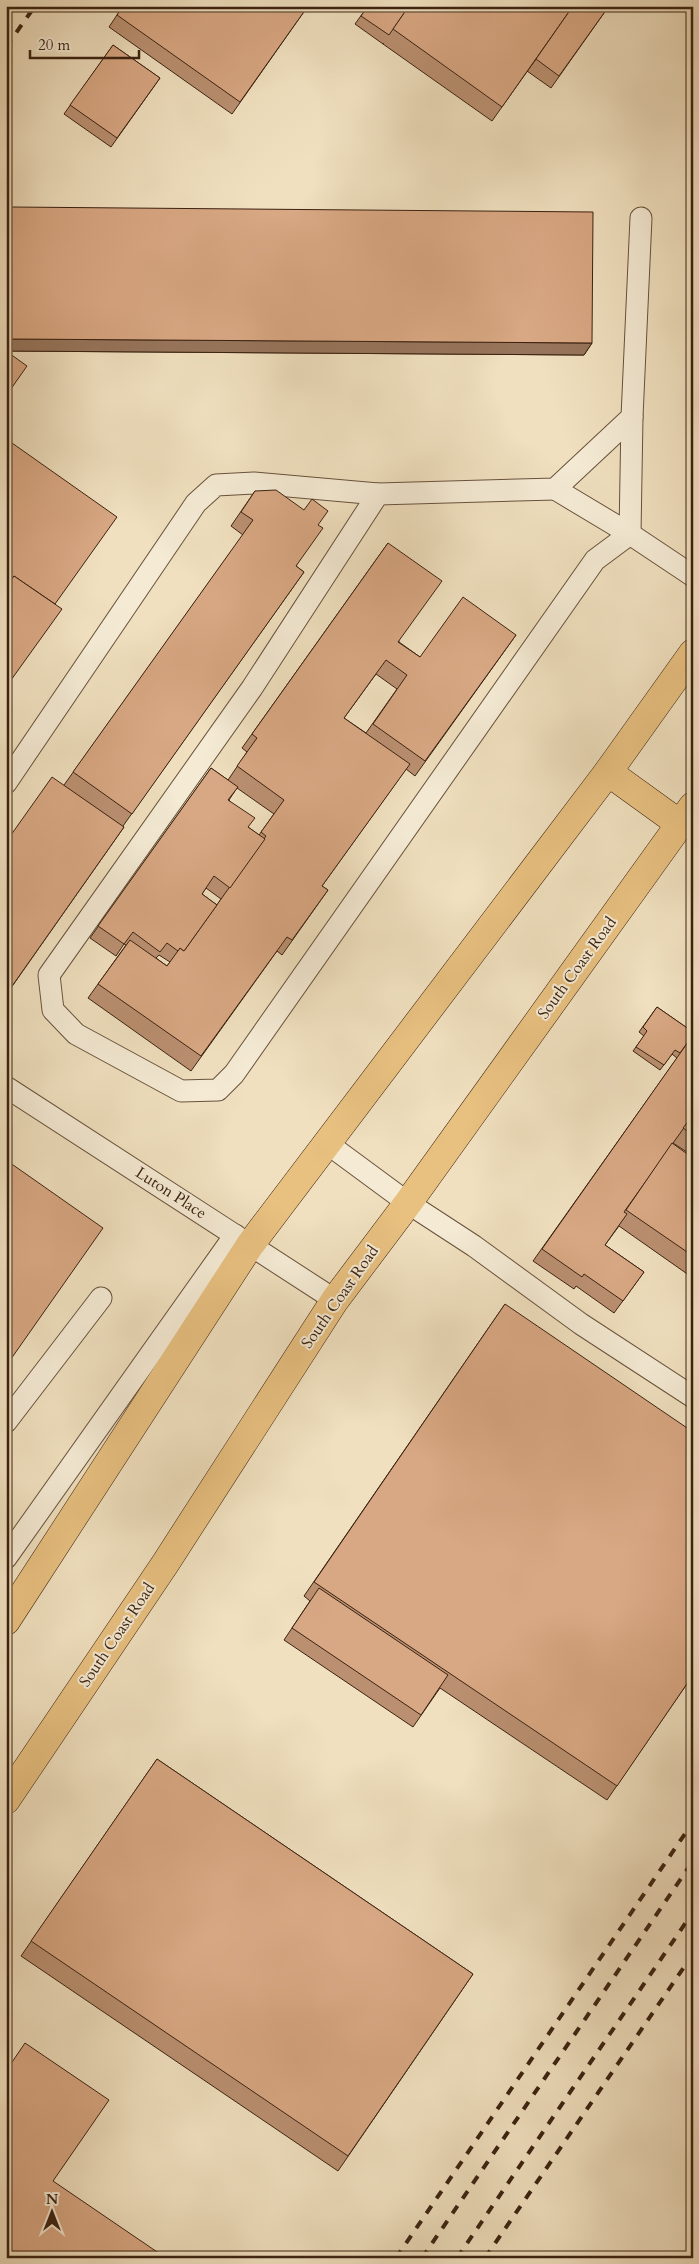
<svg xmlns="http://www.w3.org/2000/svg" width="699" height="2264" font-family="Cardo,serif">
<rect width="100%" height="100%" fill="#f0e0bf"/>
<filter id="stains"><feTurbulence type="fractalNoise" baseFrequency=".004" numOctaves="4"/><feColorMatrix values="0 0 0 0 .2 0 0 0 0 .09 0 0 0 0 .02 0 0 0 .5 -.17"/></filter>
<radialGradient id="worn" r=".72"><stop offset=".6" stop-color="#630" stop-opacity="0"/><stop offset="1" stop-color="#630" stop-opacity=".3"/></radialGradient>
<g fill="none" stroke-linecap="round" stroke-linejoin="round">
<g stroke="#68523c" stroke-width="23">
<g id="lane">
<path d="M555 489 630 534 632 417"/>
<path d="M378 494 252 688 49 975 53 1010 76 1034 181 1091 218 1090 234 1074 595 560 630 534 693 576"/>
<path d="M6 783 196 503 216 485 254 483 378 494 555 489 632 417 641 218"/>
<path d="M6 1087 335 1300"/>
<path d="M328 1144 408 1203 474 1246 581 1324 693 1397"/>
<path d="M6 1422 101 1298"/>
<path d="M6 1558 235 1235"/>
</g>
</g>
<g stroke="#3b2211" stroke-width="29">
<g id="highway">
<path d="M608 772 680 824"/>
<path d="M6 1621 250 1245 608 772 693 653"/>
<path d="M6 1800 165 1564 335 1300 408 1203 693 806"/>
</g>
</g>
<use href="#lane" stroke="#f5ebd5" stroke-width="21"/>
<use href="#highway" stroke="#e8c080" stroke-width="28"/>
<g stroke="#3b2211" stroke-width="4" stroke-dasharray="9 9" stroke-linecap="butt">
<path d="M6 11 9 6"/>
<path d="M6 47 35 6"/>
<path d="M396 2258 693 1822"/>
<path d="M422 2258 693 1861"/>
<path d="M457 2258 693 1912"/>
<path d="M485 2258 693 1954"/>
</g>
</g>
<g fill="#ba9071" stroke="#3b2211" fill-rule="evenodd">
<path d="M123 6H308L232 114 109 27Z"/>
<path d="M368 6H609L551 88 527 71 536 59 492 121 383 44V43V44L355 24Z"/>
<path d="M113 45 160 78 111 147 64 114Z"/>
<path d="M11 207 592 343 584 355 6 351V214Z"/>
<path d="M6 451 55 604 6 688Z"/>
<path d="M255 491 318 525 296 566 304 572 123 826 124 827 6 995V842L64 785 243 535 231 526Z"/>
<path d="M388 543 399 642 420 657 516 635 415 776 406 769 322 886 328 890 282 955 277 951 191 1071 88 998 126 945 124 944 116 956 90 938 211 768 228 780 247 752 242 748ZM376 674 397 689 366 733 344 718ZM237 788 274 814 259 835 248 827 229 800ZM206 888 221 899 217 905 202 894ZM159 955 170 962 167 966 156 958Z"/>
<path d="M657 1007 693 1032V1156L673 1143 672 1144 693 1158V1278L619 1226 605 1245 644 1272 614 1313 576 1286 574 1289 533 1261 677 1058 672 1054 660 1070 633 1051 644 1036 639 1032Z"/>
<path d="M505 1304 693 1675 607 1800 440 1688 413 1727 284 1640 310 1601 304 1596Z"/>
<path d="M157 1759 473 1974 338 2171 21 1956Z"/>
</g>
<path fill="#97755c" stroke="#3b2211" d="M10 339 592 343 584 355 6 351V344Z"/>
<g fill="#d8a783" stroke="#3b2211">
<path d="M123 6H308L240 102 117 15Z"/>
<path d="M368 6H409L389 35 361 16Z"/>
<path d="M409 6H573L502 107 393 29Z"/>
<path d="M573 6H609L559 76 536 59Z"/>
<path d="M113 45 160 78 117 138 70 105Z"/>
<path d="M11 207 593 212 592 343 10 339Z"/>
<path d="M6 351 27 366 6 396Z"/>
<path d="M12 443 117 517 55 604 14 576 12 578 6 574V451Z"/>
<path d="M276 490 304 510 312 499 328 511 318 525 323 528 296 566 304 572 132 814 73 772 253 520 241 512 255 491Z"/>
<path d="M388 543 442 581 398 642 420 657 463 597 516 635 425 761 373 724 407 675 386 660 344 718 410 764 322 886 328 890 292 940 287 937 201 1056 98 984 130 940 167 966 180 948 184 951 266 836 261 832 284 800 237 766 257 738 252 734Z"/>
<path d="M14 576 62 609 6 687V587Z"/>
<path d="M211 768 238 787 228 800 255 818 248 827 265 839 230 888 214 876 202 894 217 905 184 951 180 948 178 951 167 943 160 952 133 932 124 944 98 926Z"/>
<path d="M52 777 124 827 10 989 6 987V842Z"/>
<path d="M657 1007 693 1032V1035L680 1053 675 1050 664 1065 636 1047 647 1031 643 1027Z"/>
<path d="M693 1035V1115L624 1212 627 1214 605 1245 644 1272 623 1301 584 1274 582 1277 542 1249Z"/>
<path d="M693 1115V1135L683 1128Z"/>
<path d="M672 1143 693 1158V1256L626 1210Z"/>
<path d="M6 1160 103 1228 6 1366Z"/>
<path d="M505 1304 693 1432V1675L617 1786 314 1582Z"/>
<path d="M319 1588 448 1675 421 1715 292 1628Z"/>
<path d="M157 1759 473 1974 348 2156 31 1941Z"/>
<path d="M25 2043 109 2100 53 2181 166 2258H6V2071Z"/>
</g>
<g text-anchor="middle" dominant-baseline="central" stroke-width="4" stroke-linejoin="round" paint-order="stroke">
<g font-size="16" fill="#3b2211" stroke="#f5ebd5">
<text transform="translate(577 968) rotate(-54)">South Coast Road</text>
<text transform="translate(171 1193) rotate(33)">Luton Place</text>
<text transform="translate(340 1297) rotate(-55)">South Coast Road</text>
<text transform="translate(117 1635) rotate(-56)">South Coast Road</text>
</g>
</g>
<rect width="699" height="2264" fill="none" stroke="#f0e0bf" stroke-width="25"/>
<rect x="8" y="8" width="684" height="2249" fill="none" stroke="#3b2211" stroke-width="2.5"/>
<rect x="12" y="12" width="674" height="2239" fill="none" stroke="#3b2211"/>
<g transform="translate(52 2212)" stroke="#f5ebd5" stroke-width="4" paint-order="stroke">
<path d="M0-4L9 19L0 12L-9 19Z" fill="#3b2211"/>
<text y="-8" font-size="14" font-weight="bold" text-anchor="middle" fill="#3b2211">N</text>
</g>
<path d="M30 50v8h109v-8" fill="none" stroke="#3b2211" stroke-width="2.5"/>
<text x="38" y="50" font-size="15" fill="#3b2211" stroke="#f5ebd5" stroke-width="4" paint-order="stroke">20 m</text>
<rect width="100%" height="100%" filter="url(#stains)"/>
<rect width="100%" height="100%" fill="url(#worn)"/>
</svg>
